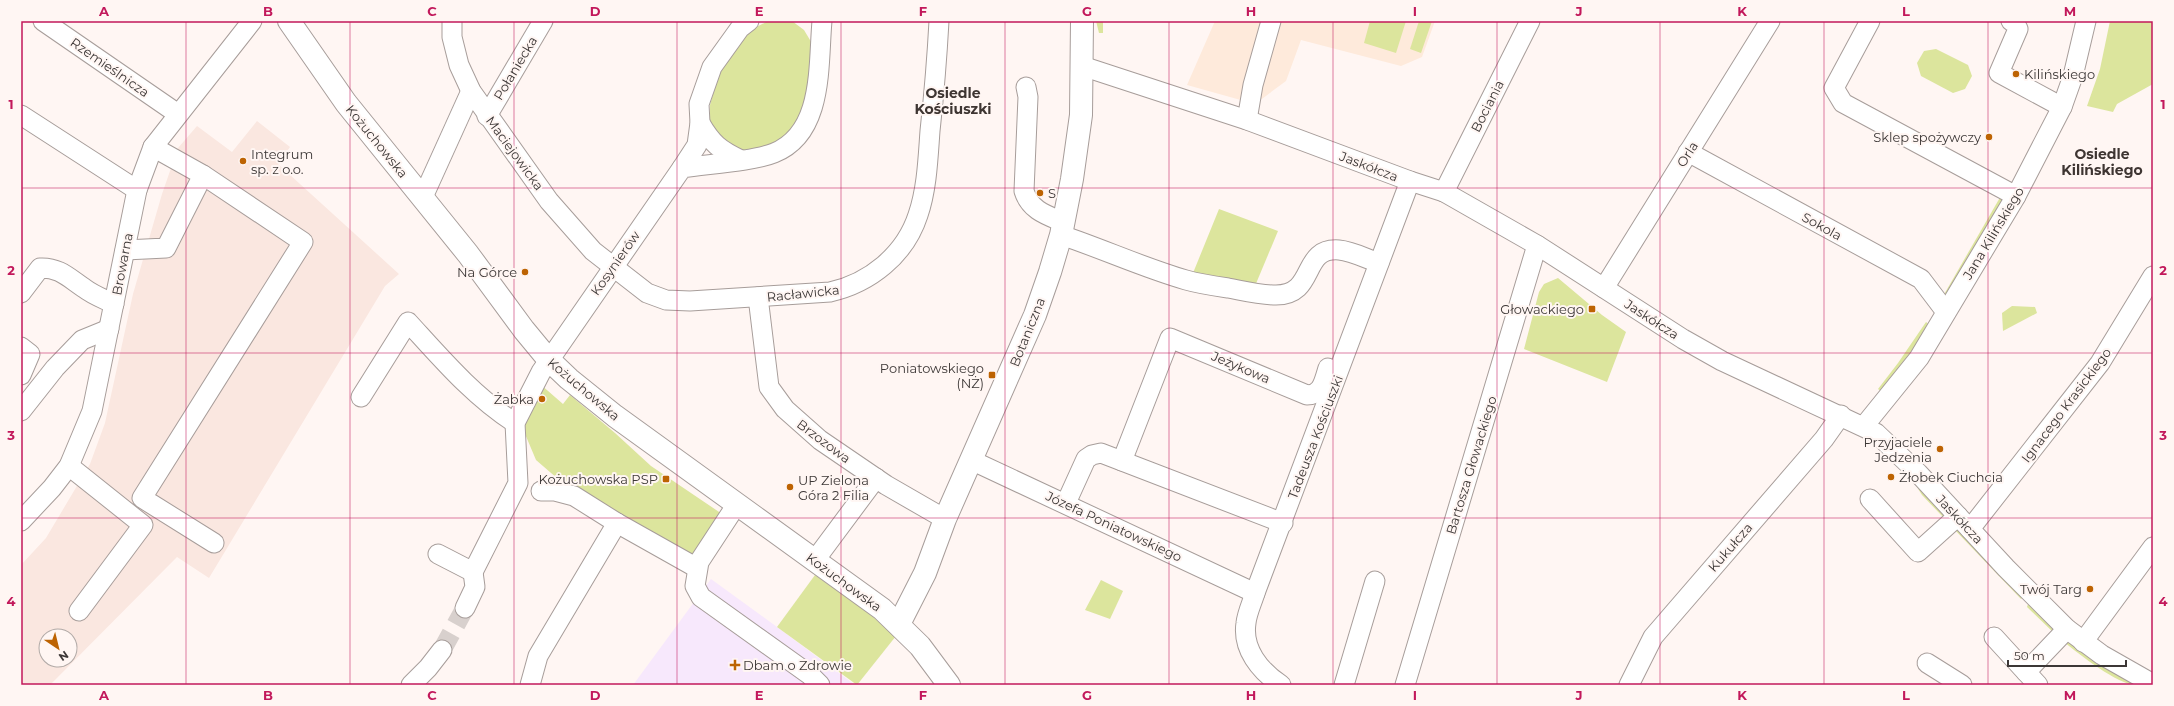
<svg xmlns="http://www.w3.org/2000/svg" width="2174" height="706" font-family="Montserrat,sans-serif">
<rect width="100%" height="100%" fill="#fff6f3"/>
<path fill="#f7e8fc" d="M711 579 777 627 855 685H633Z"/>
<path fill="#fae7e0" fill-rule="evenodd" d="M257 121 290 147 278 164 399 274 385 286 209 578 177 557 50 685H21V565L46 538 90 464 105 423 133 294 162 194 178 148 197 126 232 152ZM46 636H70V660H46Z"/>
<path fill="#feeadb" d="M1215 21H1435L1422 57 1401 66 1301 40 1286 81 1255 104 1187 85Z"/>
<g fill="#dce59d">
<path d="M768 21H792L804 30 813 45 806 102 795 125 783 138 763 149 742 151 728 145 716 132 710 120V105L719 72 749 31Z"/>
<path d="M1096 21H1103V33H1099Z"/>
<path d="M1370 21H1406L1396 53 1364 43Z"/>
<path d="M1419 21H1432L1421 53 1410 49Z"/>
<path d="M2110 21H2153V84L2117 104 2113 112 2087 106 2100 69Z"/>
<path d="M1936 49 1968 65 1972 76 1965 89 1953 93 1921 76 1917 63 1924 51Z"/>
<path d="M2002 194 2005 197 1946 301 1942 298Z"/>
<path d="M1219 209 1278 231 1255 286 1193 273Z"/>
<path d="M1558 278 1602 315 1626 332 1607 382 1524 349 1539 292 1544 284Z"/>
<path d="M2012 306 2035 307 2037 313 2003 331 2002 313Z"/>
<path d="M1926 322 1931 326 1882 392 1878 389 1898 363Z"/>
<path d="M540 384 563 404 570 395 615 433 651 466 728 518 699 562 558 479 536 460 520 422Z"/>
<path d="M1912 479 1946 516 1944 518 1922 495Z"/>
<path d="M1954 529H1958L2022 598 2021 599Z"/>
<path d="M815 575 866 611 896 636 857 685 777 627Z"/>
<path d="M1101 580 1123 591 1110 619 1085 610Z"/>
<path d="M2028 604 2056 632 2055 634 2027 607Z"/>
<path d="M2064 642H2068L2093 661 2136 685C2118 685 2079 654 2064 642Z"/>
</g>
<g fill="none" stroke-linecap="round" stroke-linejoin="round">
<path stroke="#d8d0cd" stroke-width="19" stroke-dasharray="19 10" stroke-linecap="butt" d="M442 650 465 608"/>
<g stroke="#a79d9a" stroke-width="21">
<g id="minor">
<path d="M43 21 178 114"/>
<path d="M452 21V37L459 65 471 91 549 201 593 251 647 293 666 300 690 301 830 292C870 283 905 255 918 215 927 189 928 158 930 131 934 94 937 58 939 21"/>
<path d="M1870 21 1834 88 1843 103 2016 196"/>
<path d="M2011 21 2015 23 2018 29 1999 73 2062 107"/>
<path d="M1082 66 1247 120 1410 181 1444 192 1537 245 1683 339 1722 361 1876 433 1918 473 2006 568 2067 629 2102 655 2153 684"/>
<path d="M1026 87 1028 97 1024 191C1030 210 1046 215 1063 222"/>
<path d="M21 115 137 190"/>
<path d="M487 116 543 21"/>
<path d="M1247 120 1253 85 1271 21"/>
<path d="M700 123C712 144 720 150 741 160"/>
<path d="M1688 152 1921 279 1946 312"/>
<path d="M682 168 697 145 700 123 699 104 712 67 740 28 749 21"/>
<path d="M203 175 303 242 142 498 214 543"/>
<path d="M1444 192 1530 21"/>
<path d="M423 197 471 91"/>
<path d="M1061 235C1103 249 1144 268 1186 280 1200 284 1214 286 1228 288 1244 291 1259 295 1276 295 1317 295 1300 247 1339 250 1352 251 1367 259 1379 263"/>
<path d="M125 250 166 248 203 175 153 147"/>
<path d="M1604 288 1770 21"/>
<path d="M21 293 40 268C59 267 69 278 84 288 93 295 104 299 114 304"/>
<path d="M758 297 769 387 785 409 820 440 886 485 945 519"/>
<path d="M21 347 30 354 21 375"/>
<path d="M361 397 408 322C441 358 473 396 515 423"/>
<path d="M21 411 55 368 82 340 109 329"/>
<path d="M1864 426 1919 358 2016 196 2062 107 2073 76 2086 21"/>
<path d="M973 461 1255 593"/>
<path d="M1122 461 1170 338 1307 395C1322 395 1324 381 1328 368"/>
<path d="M69 466 143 525 79 611"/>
<path d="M541 491H555L574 496 617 523 697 568"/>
<path d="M1870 499 1918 552 1958 516"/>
<path d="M1066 503 1086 459 1092 455 1101 453 1283 523"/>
<path d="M737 504 699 562 695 586 701 597 810 675 820 685"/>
<path d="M21 521 52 488 69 466 92 411 137 190 153 147 252 21"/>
<path d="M1970 529 2100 363 2153 276"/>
<path d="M438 554 473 572 518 483 515 423 541 372 682 168C707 164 752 162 774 153 824 133 818 65 822 21"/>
<path d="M815 560 876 478"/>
<path d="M465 608 475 587 473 572"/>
<path d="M1994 637 2026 672"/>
<path d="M2083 642 2153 547"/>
<path d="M1927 663 1962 685"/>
<path d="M411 685 428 668 442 650"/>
<path d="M530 685 538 656 617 523"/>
<path d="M1281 685C1260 671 1242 649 1246 623 1247 613 1252 603 1255 593L1410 181"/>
<path d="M1344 685 1375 581"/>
<path d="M1405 685 1537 245"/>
<path d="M1629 685 1653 637 1824 439 1841 415"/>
<path d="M2038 685 2026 672 2067 629"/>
</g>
</g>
<g stroke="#a79d9a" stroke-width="24">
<g id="major">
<path d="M289 21 346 103 468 254 524 330 548 359 569 379 615 416 882 609 920 646 949 685"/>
<path d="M899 624 925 573 945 519 1035 315 1050 272 1061 235 1072 179 1081 115 1082 21"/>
</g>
</g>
<use href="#minor" stroke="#fff" stroke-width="19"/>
<use href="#major" stroke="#fff" stroke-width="22"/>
</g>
<path fill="none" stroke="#c2185b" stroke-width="1" stroke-opacity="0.55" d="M186 21V685M350 21V685M514 21V685M677 21V685M841 21V685M1005 21V685M1169 21V685M1333 21V685M1497 21V685M1660 21V685M1824 21V685M1988 21V685M21 188H2153M21 353H2153M21 518H2153"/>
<g fill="#bd6302" stroke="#fff6f3" stroke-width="1.5">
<circle cx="2016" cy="74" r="4"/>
<circle cx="1989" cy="137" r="4"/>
<circle cx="243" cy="161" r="4"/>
<circle cx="1040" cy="193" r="4"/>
<circle cx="525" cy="272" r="4"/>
<rect x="1588" y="305" width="8" height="8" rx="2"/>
<rect x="988" y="371" width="8" height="8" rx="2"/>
<circle cx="542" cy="399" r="4"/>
<circle cx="1940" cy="449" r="4"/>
<circle cx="1891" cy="477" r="4"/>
<rect x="662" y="475" width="8" height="8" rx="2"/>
<circle cx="790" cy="487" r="4"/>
<circle cx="2090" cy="589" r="4"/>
<path d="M733 659h4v4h4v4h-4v4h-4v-4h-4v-4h4z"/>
</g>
<g text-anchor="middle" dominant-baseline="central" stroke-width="4" stroke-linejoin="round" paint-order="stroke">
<g font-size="13" fill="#3c3736" stroke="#fff6f3">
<text transform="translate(110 67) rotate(35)">Rzemieślnicza</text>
<text transform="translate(515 68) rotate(-59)">Połaniecka</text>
<text transform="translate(1487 106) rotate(-63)">Bociania</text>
<text transform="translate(377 141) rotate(51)">Kożuchowska</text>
<text transform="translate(515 153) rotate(54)">Maciejowicka</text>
<text transform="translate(1687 154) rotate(-58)">Orla</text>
<text transform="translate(1369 166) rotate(21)">Jaskółcza</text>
<text transform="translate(1822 226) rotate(29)">Sokola</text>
<text transform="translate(1993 233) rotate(-59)">Jana Kilińskiego</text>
<text transform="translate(615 263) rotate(-55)">Kosynierów</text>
<text transform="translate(122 264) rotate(-79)">Browarna</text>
<text transform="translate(803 293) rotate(-6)">Racławicka</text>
<text transform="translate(1652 319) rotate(33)">Jaskółcza</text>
<text transform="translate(1027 332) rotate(-68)">Botaniczna</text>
<text transform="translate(1241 367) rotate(23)">Jeżykowa</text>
<text transform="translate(584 389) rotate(40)">Kożuchowska</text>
<text transform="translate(2066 405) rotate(-53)">Ignacego Krasickiego</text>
<text transform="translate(1315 437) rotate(-69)">Tadeusza Kościuszki</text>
<text transform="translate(824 441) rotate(37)">Brzozowa</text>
<text transform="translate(1471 465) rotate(-73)">Bartosza Głowackiego</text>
<text transform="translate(1960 519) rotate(47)">Jaskółcza</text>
<text transform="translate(1114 526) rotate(25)">Józefa Poniatowskiego</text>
<text transform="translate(1730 547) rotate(-49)">Kukułcza</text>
<text transform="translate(844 582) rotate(36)">Kożuchowska</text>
</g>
<g font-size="13" fill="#3c3736" stroke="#fff6f3" text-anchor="end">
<text x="2024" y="74" text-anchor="start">Kilińskiego</text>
<text x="1981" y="137">Sklep spożywczy</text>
<text x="251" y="154" text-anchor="start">Integrum<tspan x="251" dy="15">sp. z o.o.</tspan></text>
<text x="1048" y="193" text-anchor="start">S</text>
<text x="517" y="272">Na Górce</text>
<text x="1584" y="309">Głowackiego</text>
<text x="984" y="368">Poniatowskiego<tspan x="984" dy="15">(NŻ)</tspan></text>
<text x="534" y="399">Żabka</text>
<text x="1932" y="442">Przyjaciele<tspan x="1932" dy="15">Jedzenia</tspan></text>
<text x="1899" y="477" text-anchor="start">Żłobek Ciuchcia</text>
<text x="658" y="479">Kożuchowska PSP</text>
<text x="798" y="480" text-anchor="start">UP Zielona<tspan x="798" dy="15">Góra 2 Filia</tspan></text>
<text x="2082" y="589">Twój Targ</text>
<text x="743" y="665" text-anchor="start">Dbam o Zdrowie</text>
</g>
<g font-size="14" font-weight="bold" fill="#3e3532" stroke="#fff6f3">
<text x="953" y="93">Osiedle<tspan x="953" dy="16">Kościuszki</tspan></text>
<text x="2102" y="154">Osiedle<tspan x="2102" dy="16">Kilińskiego</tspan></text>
</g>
</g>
<rect width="2174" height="706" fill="none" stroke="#fff6f3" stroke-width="44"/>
<g transform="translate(58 648) rotate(145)"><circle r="19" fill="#fff6f3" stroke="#b1aaa7"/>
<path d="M0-3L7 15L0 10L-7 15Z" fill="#bd6302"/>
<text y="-6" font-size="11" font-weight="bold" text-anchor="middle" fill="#3c3736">N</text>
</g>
<path d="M2008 660v6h118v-6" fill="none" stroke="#3c3736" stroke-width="2"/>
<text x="2014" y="660" font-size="12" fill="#3c3736" stroke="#fff6f3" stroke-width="3" paint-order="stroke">50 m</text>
<rect x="22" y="22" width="2130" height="662" fill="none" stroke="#c2185b" stroke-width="1.5"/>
<g font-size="13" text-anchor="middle" font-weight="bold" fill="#c2185b">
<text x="104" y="16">A</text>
<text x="268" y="16">B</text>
<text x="432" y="16">C</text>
<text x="595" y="16">D</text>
<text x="759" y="16">E</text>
<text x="923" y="16">F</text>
<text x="1087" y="16">G</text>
<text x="1251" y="16">H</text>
<text x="1415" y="16">I</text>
<text x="1579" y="16">J</text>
<text x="1742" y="16">K</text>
<text x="1906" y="16">L</text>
<text x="2070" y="16">M</text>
<text x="11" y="109">1</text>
<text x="2163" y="109">1</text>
<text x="11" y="275">2</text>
<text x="2163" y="275">2</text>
<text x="11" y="440">3</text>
<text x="2163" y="440">3</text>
<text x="11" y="606">4</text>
<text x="2163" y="606">4</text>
<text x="104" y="700">A</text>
<text x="268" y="700">B</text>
<text x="432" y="700">C</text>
<text x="595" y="700">D</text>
<text x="759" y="700">E</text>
<text x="923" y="700">F</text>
<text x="1087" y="700">G</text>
<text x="1251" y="700">H</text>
<text x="1415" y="700">I</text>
<text x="1579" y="700">J</text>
<text x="1742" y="700">K</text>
<text x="1906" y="700">L</text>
<text x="2070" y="700">M</text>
</g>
</svg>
